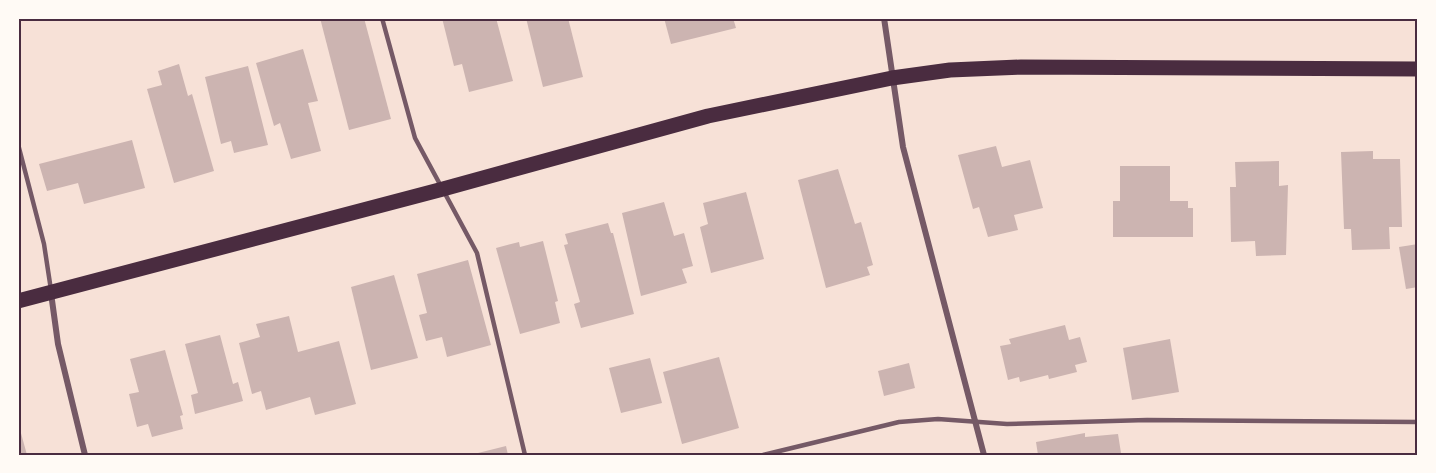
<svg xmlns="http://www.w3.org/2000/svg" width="1436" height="473" font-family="Barlow,sans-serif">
<rect width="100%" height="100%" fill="#f7e1d7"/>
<g fill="#ccb4b1">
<path d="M320 18H364L391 119 349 130Z"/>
<path d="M442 18H496L513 81 469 92 462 64 454 66Z"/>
<path d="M526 18H568L583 77 543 87Z"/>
<path d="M664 18H733L736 28 671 44Z"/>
<path d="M303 49 318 101 308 103 321 151 291 159 280 123 274 126 256 63Z"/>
<path d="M179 64 188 96 192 94 214 171 174 183 147 89 162 85 158 71Z"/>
<path d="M248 66 268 145 234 153 231 141 221 144 205 77Z"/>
<path d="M132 140 145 188 84 204 78 183 47 191 39 164Z"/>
<path d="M996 146 1002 167 1030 160 1043 208 1014 215 1018 230 988 237 979 207 973 209 958 155Z"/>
<path d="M1373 151V159H1400L1402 227H1389L1390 249 1352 250 1351 229H1344L1341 152Z"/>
<path d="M1279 161V186L1288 185 1286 255 1256 256 1255 241 1231 242 1230 187H1236L1235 162Z"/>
<path d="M1120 166H1170V201H1188V208H1193V237H1113V201H1120Z"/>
<path d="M838 169 855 224 861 222 873 265 867 267 870 275 826 288 798 180Z"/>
<path d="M746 192 764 259 711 273 700 227 708 224 703 203Z"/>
<path d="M664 202 674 236 684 233 693 266 682 269 687 283 641 296 622 213Z"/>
<path d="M608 223 611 233H613L634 314 581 328 574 304 580 302 564 245 568 244 565 234Z"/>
<path d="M543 241 558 301 555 302 560 323 520 334 496 248 519 242 520 247Z"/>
<path d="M1418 244V287L1406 289 1399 247Z"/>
<path d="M468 260 491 345 447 357 442 337 426 341 419 315 427 313 417 274Z"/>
<path d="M394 275 418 358 371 370 351 287Z"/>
<path d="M289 316 298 352 339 341 356 404 315 415 310 397 266 410 261 391 252 394 239 343 260 337 256 324Z"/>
<path d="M1065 325 1069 340 1080 337 1087 362 1075 365 1077 372 1049 379 1048 375 1020 382 1019 377 1008 380 1000 346 1011 344 1009 339Z"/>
<path d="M220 335 233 384 238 382 243 401 195 414 191 395 198 393 185 344Z"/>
<path d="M1170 339 1179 392 1132 400 1123 348Z"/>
<path d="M165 350 183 415 180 416 183 429 152 437 148 424 137 427 129 394 139 392 130 359Z"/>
<path d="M719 357 739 428 682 444 663 372Z"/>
<path d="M650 358 662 403 621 413 609 368Z"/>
<path d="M909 363 915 388 884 396 878 371Z"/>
<path d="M18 426H19L27 455H18Z"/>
<path d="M1085 433V437L1118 434 1121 453 1038 455 1036 442Z"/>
<path d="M506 446 508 455H474V454Z"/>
</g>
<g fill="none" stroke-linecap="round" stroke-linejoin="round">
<g stroke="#755966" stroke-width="4.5">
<path d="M382 18 415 138 477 253 525 455"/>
<path d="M18 144 44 244 51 290"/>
<path d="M763 455 899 422 938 419 1007 424 1147 420 1418 422"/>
</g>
<g stroke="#755966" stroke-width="6">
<path d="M884 18 903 147 984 455"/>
<path d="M51 293 58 344 85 455"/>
</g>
<path stroke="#4a2c40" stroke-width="15" d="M18 301 443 189 708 116 892 78 950 70 1021 67 1418 69"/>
</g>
<rect width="1436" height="473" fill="none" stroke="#fffaf5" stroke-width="39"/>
<rect x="20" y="20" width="1396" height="434" fill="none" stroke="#4a2c40" stroke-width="2"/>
</svg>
